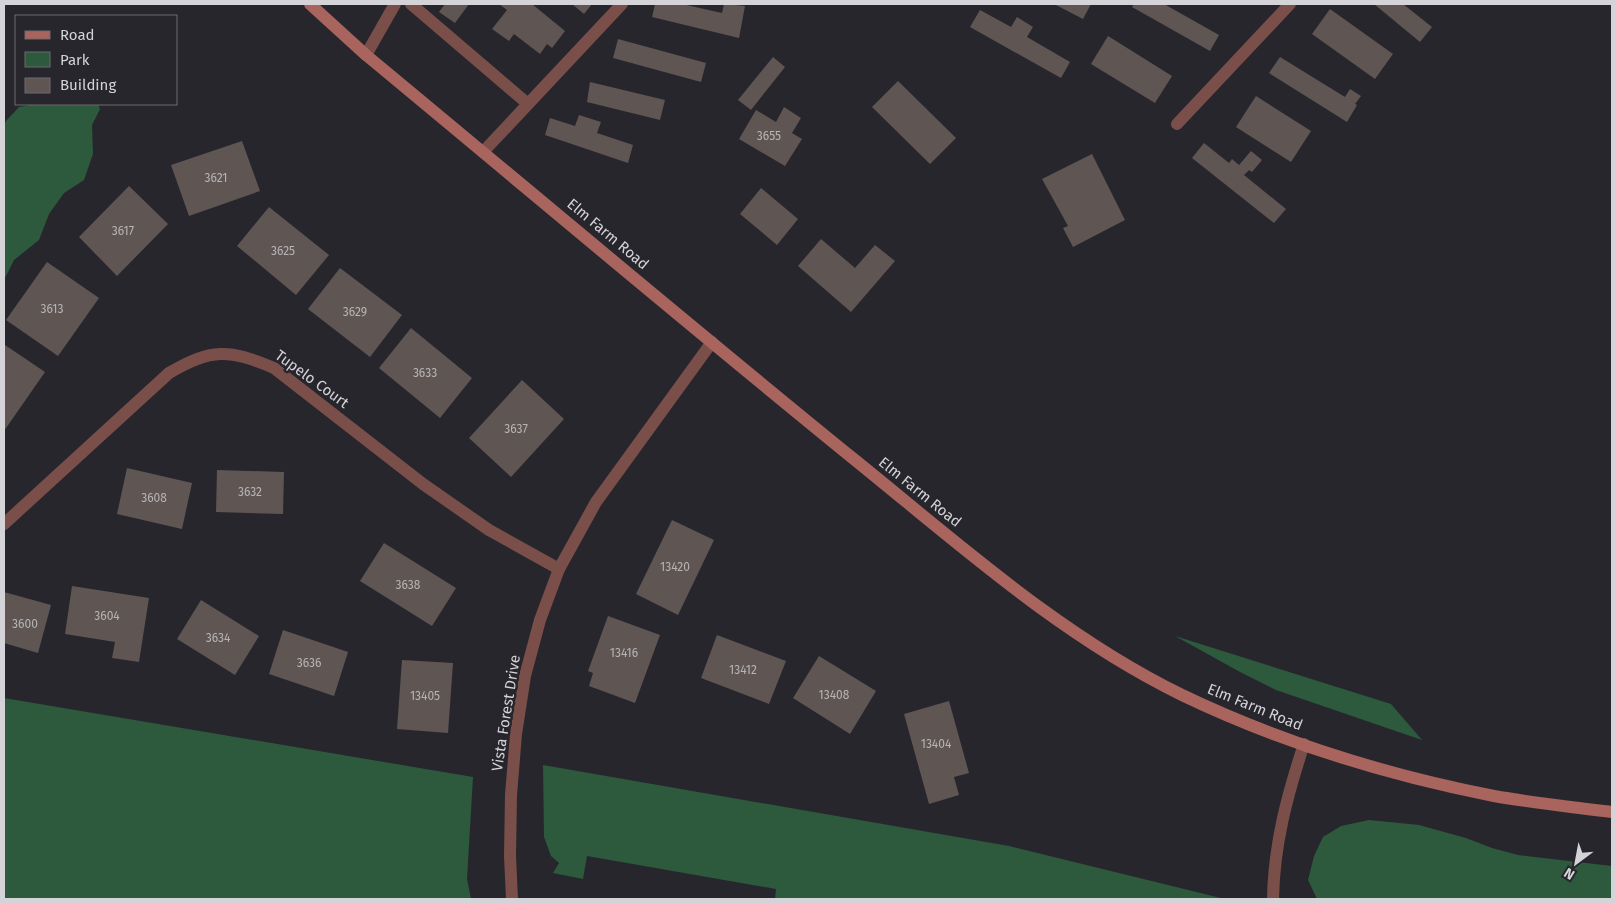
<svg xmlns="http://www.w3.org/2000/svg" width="1616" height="903" font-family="'Fira Sans',sans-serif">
<rect width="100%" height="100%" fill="#28262d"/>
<g fill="#2d593d">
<path d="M36 104H98L100 109 92 125 93 154 84 180 64 193 49 214 39 240 14 260 4 280V126L6 121 19 107Z"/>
<path d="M1175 636 1391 704 1422 740 1276 690 1240 672Z"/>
<path d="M4 698 473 777 467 879 471 899H4Z"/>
<path d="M543 765 1009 846 1225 899H775L776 889 587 856 583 879 553 873 559 863 551 856 544 837Z"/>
<path d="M1369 820 1419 825 1466 838 1492 848 1518 855 1612 866V899H1317L1308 880 1314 856 1323 837 1341 826Z"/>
</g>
<g fill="#5f5553">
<path d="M445 4H469L455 23 439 12Z"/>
<path d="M499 4H532L565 31 552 48 547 44 540 54 514 34 509 41 492 29 507 10Z"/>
<path d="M572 4H592L584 14Z"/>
<path d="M655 4H682L722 13 724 4 745 6 739 38 652 17Z"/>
<path d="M1054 4H1091L1083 19Z"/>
<path d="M1134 4H1164L1219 35 1210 51 1132 7Z"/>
<path d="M1374 4H1403L1432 27 1420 42Z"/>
<path d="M1330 9 1393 54 1375 79 1312 34Z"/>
<path d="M980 10 1011 27 1017 17 1033 27 1027 37 1070 62 1061 78 970 27Z"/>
<path d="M1108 36 1172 76 1155 103 1091 64Z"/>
<path d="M618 39 706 63 701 82 613 58Z"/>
<path d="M773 57 785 67 751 110 738 100Z"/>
<path d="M1280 57 1345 97 1350 89 1361 96 1355 104 1357 105 1347 122 1269 73Z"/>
<path d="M898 81 956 138 930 164 872 107Z"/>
<path d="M590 82 665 100 660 120 587 102Z"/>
<path d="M1256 96 1311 131 1291 162 1236 127Z"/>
<path d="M784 107 801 118 792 133 802 139 785 166 739 139 756 110 776 122Z"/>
<path d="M579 115 601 122 597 133 633 145 628 163 545 135 550 118 575 126Z"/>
<path d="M242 141 260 191 189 216 171 165Z"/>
<path d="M1204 143 1229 163 1232 159 1239 165 1251 151 1262 160 1252 172 1249 170 1244 175 1286 209 1274 223 1192 158Z"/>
<path d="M1092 154 1125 220 1073 247 1063 228 1068 226 1042 179Z"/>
<path d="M129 186 168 224 117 276 79 237Z"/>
<path d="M761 188 798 219 777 245 740 214Z"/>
<path d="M269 207 329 255 296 295 237 246Z"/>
<path d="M821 239 855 268 875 245 895 261 851 312 798 266Z"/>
<path d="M47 262 99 298 58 356 6 320Z"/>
<path d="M340 268 402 315 370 357 308 309Z"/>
<path d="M411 328 472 378 440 418 379 368Z"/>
<path d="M5 345 45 372 4 431V347Z"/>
<path d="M522 380 564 419 511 477 469 438Z"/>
<path d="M127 468 192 483 182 529 117 514Z"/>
<path d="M217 470 284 472 283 514 216 512Z"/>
<path d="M672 520 714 540 678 615 636 594Z"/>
<path d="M384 543 456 588 432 626 360 581Z"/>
<path d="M72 586 149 598 139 662 112 658 115 642 65 634Z"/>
<path d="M4 592 51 605 38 653 4 643Z"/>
<path d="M201 600 259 636 235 675 177 639Z"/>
<path d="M608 616 660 635 635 703 589 686 593 673 588 671Z"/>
<path d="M283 630 348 652 334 696 269 674Z"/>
<path d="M717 635 786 661 769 704 701 678Z"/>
<path d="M819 656 876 691 850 734 793 698Z"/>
<path d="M402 660 453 663 448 733 397 729Z"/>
<path d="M949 701 969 773 954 777 959 795 929 804 904 714Z"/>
</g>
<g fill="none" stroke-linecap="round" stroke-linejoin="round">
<g stroke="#7a4f4a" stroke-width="12">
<path d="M411 4 528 104"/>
<path d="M366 55 395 4"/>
<path d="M1177 124 1290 4"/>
<path d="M483 152 622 4"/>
<path d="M4 524 169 373C211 348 229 349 274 368L423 484 489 530 559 569"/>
<path d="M512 899 510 856 511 795 516 734 525 676 540 620 559 569 596 502 712 342"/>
<path d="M1273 899C1274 844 1287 796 1304 744"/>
</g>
<path stroke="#a8645d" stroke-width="12" d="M310 4 366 55C529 190 691 327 855 460 959 544 1061 636 1182 695 1280 742 1387 775 1494 796 1533 803 1573 807 1612 812"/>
</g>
<g text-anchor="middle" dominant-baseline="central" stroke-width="5" stroke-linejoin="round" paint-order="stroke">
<g font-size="12" fill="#b7b4b6">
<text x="769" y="136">3655</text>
<text x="216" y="178">3621</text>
<text x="123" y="231">3617</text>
<text x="283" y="251">3625</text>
<text x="52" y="309">3613</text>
<text x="355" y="312">3629</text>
<text x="425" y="373">3633</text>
<text x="516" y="429">3637</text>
<text x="250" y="492">3632</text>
<text x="154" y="498">3608</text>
<text x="675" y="567">13420</text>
<text x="408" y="585">3638</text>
<text x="107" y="616">3604</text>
<text x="25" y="624">3600</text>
<text x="218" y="638">3634</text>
<text x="624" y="653">13416</text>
<text x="309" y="663">3636</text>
<text x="743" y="670">13412</text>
<text x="834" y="695">13408</text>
<text x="425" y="696">13405</text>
<text x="936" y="744">13404</text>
</g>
<g font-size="15" fill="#d4d3d7" stroke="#28262d">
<text transform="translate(608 234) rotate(40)">Elm Farm Road</text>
<text transform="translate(312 379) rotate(36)">Tupelo Court</text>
<text transform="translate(920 492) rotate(39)">Elm Farm Road</text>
<text transform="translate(1255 707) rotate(22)">Elm Farm Road</text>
<text transform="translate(506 713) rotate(-81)">Vista Forest Drive</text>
</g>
</g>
<rect width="1616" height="903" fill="none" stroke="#d4d3d7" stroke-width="10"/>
<rect x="15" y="15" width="162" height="90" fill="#28262d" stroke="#6d6b71"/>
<rect x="25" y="31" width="25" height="8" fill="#a8645d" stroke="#6d6b71"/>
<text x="60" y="40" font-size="15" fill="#d4d3d7">Road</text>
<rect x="25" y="52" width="25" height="15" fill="#2d593d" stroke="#6d6b71"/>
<text x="60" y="65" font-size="15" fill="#d4d3d7">Park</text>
<rect x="25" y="78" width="25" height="15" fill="#5f5553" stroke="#6d6b71"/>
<text x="60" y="90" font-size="15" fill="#d4d3d7">Building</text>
<g transform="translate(1576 863) rotate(212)" stroke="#28262d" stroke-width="4" paint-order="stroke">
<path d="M0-4L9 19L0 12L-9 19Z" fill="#d4d3d7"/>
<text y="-8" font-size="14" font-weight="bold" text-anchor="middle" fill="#d4d3d7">N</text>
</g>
</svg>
